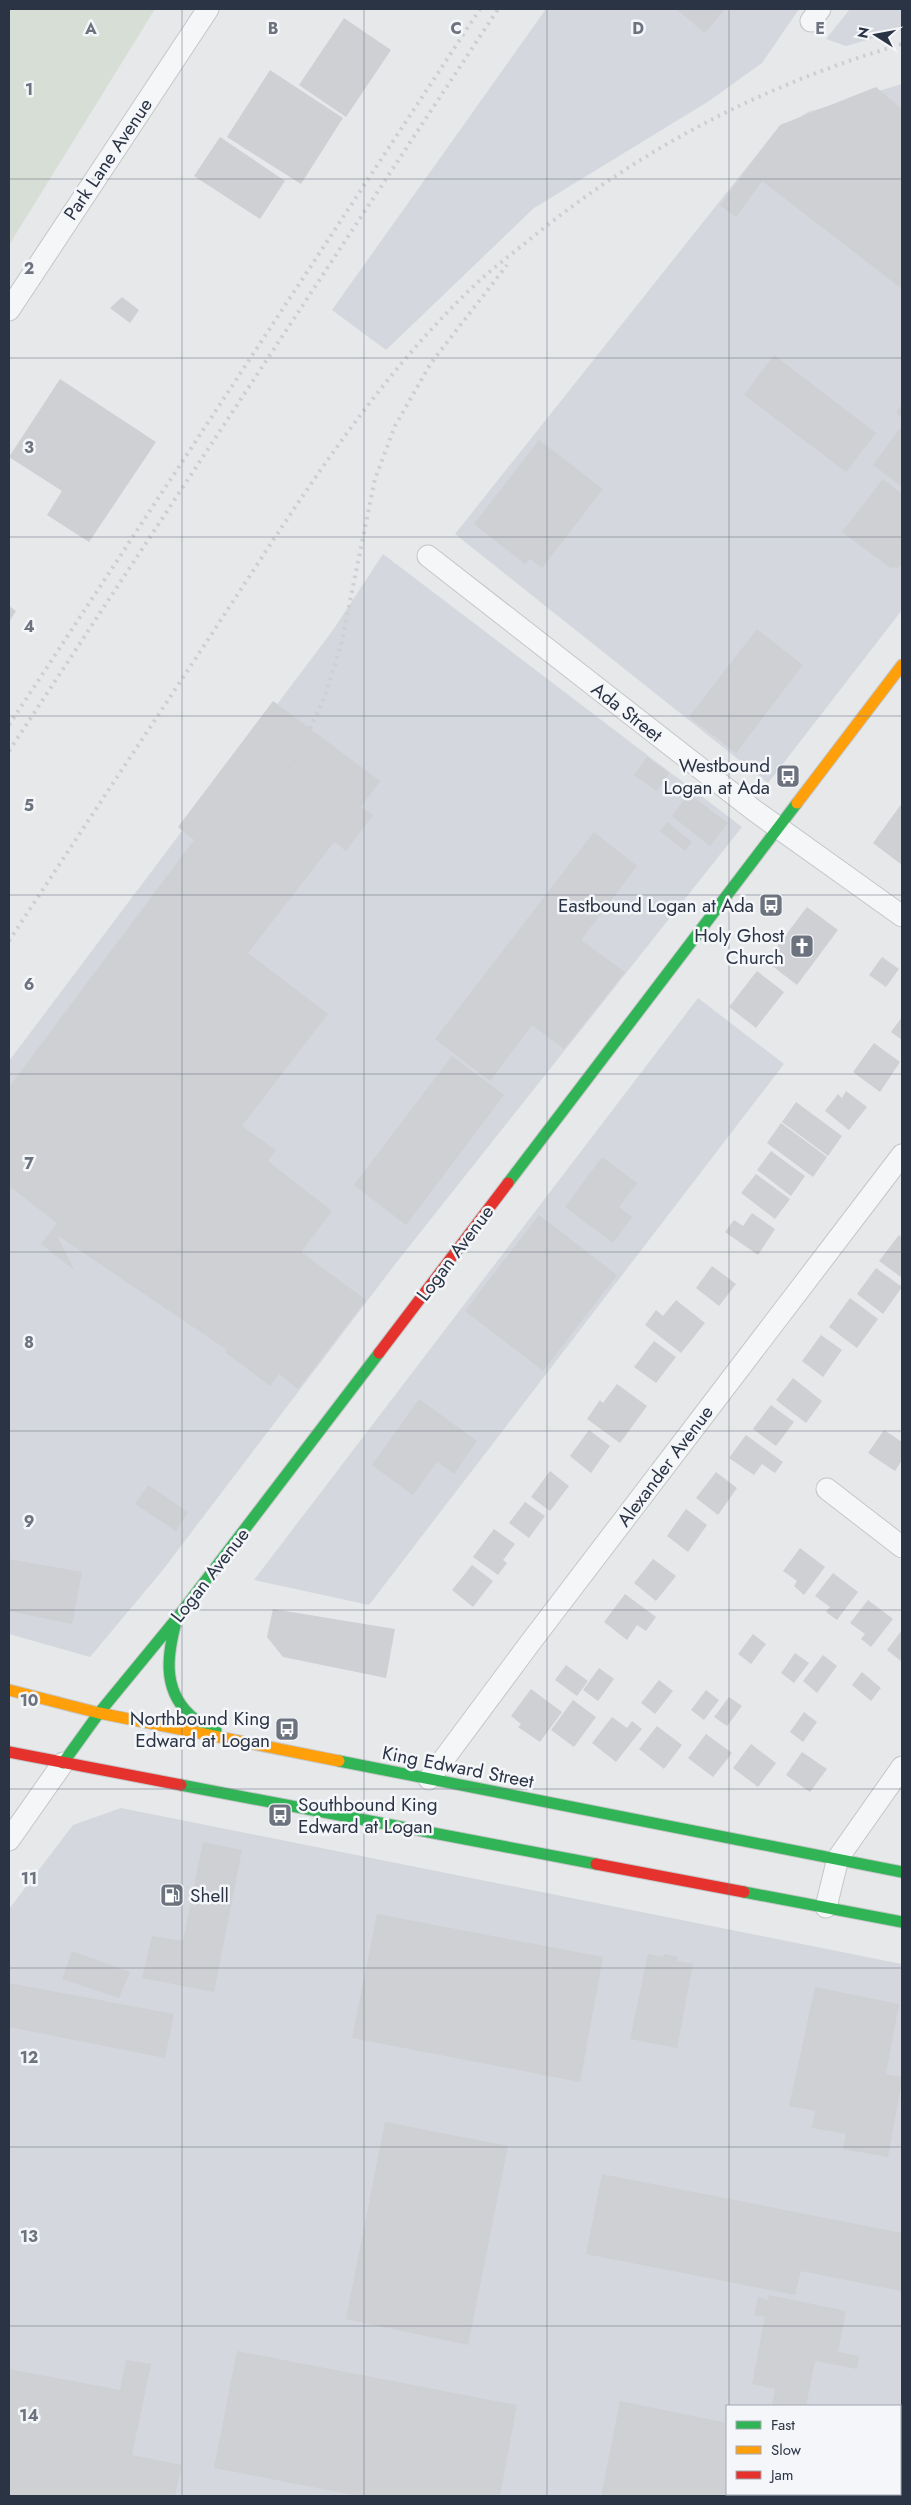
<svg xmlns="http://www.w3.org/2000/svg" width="911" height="2505" font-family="Jost,sans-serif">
<rect width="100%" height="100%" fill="#e6e8ea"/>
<g fill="#d4d7dd" fill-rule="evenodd">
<path d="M546 9H799L762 63 709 101 534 208 386 350 332 310Z"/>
<path d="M850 9H902V30L846 46 826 39Z"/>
<path d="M902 84V610L768 783 455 534 774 133 808 112Z"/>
<path d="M383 554 742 827 396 1263 162 1571 90 1657 9 1634V1061L333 630Z"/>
<path d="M698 998 784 1064 369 1605 254 1580Z"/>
<path d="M121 1808 902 1964V2496H9V1909L73 1825ZM727 2406H900V2494H727Z"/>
</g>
<path fill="#d6ded6" d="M9 9H155L9 245Z"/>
<g fill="#ced0d3">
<path d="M676 9H725L705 33Z"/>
<path d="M344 18 391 50 346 117 299 85Z"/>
<path d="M270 70 343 118 301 184 227 137Z"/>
<path d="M876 87 902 109V289L762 181 736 217 720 205 780 125Z"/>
<path d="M220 137 285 181 260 219 194 176Z"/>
<path d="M122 297 139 310 130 323 110 308Z"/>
<path d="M774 355 876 433 846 472 744 395Z"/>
<path d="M60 379 156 442 89 542 47 515 62 491 9 457Z"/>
<path d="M902 404V418L896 413Z"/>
<path d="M900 428 902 430V487L873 465Z"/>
<path d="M539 440 603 489 542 568 530 559 525 564 474 524Z"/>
<path d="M883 479 902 494V563L897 569 894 567 892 569 842 532Z"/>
<path d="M9 606 16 611 9 622Z"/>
<path d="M757 629 803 665 736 753 689 717Z"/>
<path d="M273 701 380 781 361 807 373 815 346 851 334 842 248 953 328 1014 242 1126 276 1150 268 1161 332 1211 301 1252 366 1300 298 1389 279 1374 270 1386 225 1352 227 1350 57 1235 74 1270 41 1244 57 1223 9 1186V1087L194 840 178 827Z"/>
<path d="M647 757 669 773 657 791 634 775Z"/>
<path d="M689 794 728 823 710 846 672 816Z"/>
<path d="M902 803V865L873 843Z"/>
<path d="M667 822 692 842 685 851 660 831Z"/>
<path d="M594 832 637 866 581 940 625 972 564 1049 532 1025 490 1081 435 1039Z"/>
<path d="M807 907 838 930 797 985 766 961Z"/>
<path d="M882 957 899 969 886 987 869 975Z"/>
<path d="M757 971 784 992 756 1028 729 1007Z"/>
<path d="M902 1017V1040L891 1032Z"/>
<path d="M874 1043 900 1062 880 1092 853 1072Z"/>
<path d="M452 1056 504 1095 406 1225 354 1185Z"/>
<path d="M846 1091 867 1107 849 1130 825 1111 838 1094 842 1098Z"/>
<path d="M796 1102 842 1136 828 1156 782 1122Z"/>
<path d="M781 1123 827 1157 813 1177 767 1143Z"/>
<path d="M771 1151 805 1176 791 1196 757 1170Z"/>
<path d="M602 1157 637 1183 619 1207 632 1217 613 1243 565 1207Z"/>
<path d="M756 1174 790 1199 775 1219 741 1193Z"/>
<path d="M752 1213 775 1229 758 1255 725 1232 734 1220 743 1226Z"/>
<path d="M539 1215 617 1275 543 1371 465 1311Z"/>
<path d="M899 1235 902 1237 901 1277 879 1261Z"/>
<path d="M712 1266 736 1284 719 1306 696 1288Z"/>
<path d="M876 1268 902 1287 883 1314 857 1294Z"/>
<path d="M850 1298 878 1319 857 1348 829 1327Z"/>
<path d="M676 1300 705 1323 681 1353 645 1325 656 1310 663 1316Z"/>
<path d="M821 1335 842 1350 823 1377 802 1361Z"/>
<path d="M654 1341 676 1357 656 1383 634 1367Z"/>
<path d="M793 1378 822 1401 806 1423 776 1400Z"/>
<path d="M617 1384 647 1406 620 1443 587 1419 600 1400 603 1403Z"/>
<path d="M419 1399 477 1441 454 1474 437 1462 413 1495 372 1465Z"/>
<path d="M771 1405 794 1422 776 1446 753 1429Z"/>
<path d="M589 1430 610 1446 591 1473 570 1456Z"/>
<path d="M884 1430 902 1442V1460L895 1471 868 1453Z"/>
<path d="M746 1435 783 1462 775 1473 762 1464 754 1475 729 1458Z"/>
<path d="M550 1471 569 1486 550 1511 531 1497Z"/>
<path d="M716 1472 737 1488 718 1515 696 1498Z"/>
<path d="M148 1485 188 1512 176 1531 135 1504Z"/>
<path d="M525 1502 545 1516 529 1538 509 1523Z"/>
<path d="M686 1509 707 1525 688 1552 667 1536Z"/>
<path d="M494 1529 515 1544 503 1560 507 1563 498 1575 473 1557Z"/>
<path d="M800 1548 825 1567 804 1595 794 1586 797 1581 783 1571Z"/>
<path d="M9 1559 82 1572 72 1624 9 1611Z"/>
<path d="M653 1559 676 1576 656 1601 634 1583Z"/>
<path d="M472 1565 493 1581 473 1607 452 1590Z"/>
<path d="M833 1573 858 1592 837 1620 826 1612 830 1607 815 1596Z"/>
<path d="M625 1594 656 1617 646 1631 637 1625 627 1640 604 1622Z"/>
<path d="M868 1600 893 1619 871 1647 861 1639 865 1634 850 1623Z"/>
<path d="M273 1609 395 1629 386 1678 283 1657 267 1637Z"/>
<path d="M902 1630V1662L887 1650Z"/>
<path d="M753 1634 766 1644 751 1664 738 1654Z"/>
<path d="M795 1653 809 1663 794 1683 781 1673Z"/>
<path d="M823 1655 837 1666 817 1693 803 1681Z"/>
<path d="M566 1665 588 1681 577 1696 555 1680Z"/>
<path d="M599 1668 614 1679 598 1701 583 1690Z"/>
<path d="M862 1672 881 1688 871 1701 852 1685Z"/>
<path d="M659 1680 673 1691 655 1714 641 1703Z"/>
<path d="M531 1689 562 1712 540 1742 518 1727 521 1724 511 1716Z"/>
<path d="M706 1690 719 1700 704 1720 691 1710Z"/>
<path d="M729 1697 742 1706 727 1726 714 1717Z"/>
<path d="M573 1700 596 1717 574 1747 551 1730Z"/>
<path d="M804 1712 817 1722 803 1742 790 1732Z"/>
<path d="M612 1717 627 1728 632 1721 642 1729 616 1762 592 1743Z"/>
<path d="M657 1726 682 1745 664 1769 639 1749Z"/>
<path d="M706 1734 732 1753 713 1777 688 1758Z"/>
<path d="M751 1744 776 1763 758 1787 733 1768Z"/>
<path d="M802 1752 827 1769 810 1792 786 1775Z"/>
<path d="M203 1842 242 1850 214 1992 142 1978 152 1936 183 1941Z"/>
<path d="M377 1914 603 1957 580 2082 352 2038Z"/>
<path d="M72 1951 130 1972 119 1998 62 1979Z"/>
<path d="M648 1954 663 1957 664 1954 678 1957 677 1961 693 1964 677 2048 630 2039Z"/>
<path d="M9 1983 174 2014 165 2058 9 2027Z"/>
<path d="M815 1987 899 2004 886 2074 902 2077V2080L888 2157 843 2149 846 2134 812 2128 815 2111 789 2106Z"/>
<path d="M385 2122 508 2146 468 2345 346 2319Z"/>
<path d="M602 2174 902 2233 901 2291 801 2271 795 2295 586 2254Z"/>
<path d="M769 2295 846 2311 838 2352 859 2356 857 2369 815 2361 806 2406H772L775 2389 752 2384 765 2317 754 2315 758 2297 768 2300Z"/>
<path d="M237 2351 517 2405 500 2496H359L214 2468Z"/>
<path d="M126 2360 151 2364 132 2455 182 2465 175 2496H9V2369L120 2390Z"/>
<path d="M620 2401 727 2423V2494H790V2496H601Z"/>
</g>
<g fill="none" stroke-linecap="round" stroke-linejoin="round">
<g stroke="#c4c6c8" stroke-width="23">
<g id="street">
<path d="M811 21 820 9"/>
<path d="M9 310 208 9"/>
<path d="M428 556 755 811 902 916"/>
<path d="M827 1489 902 1547"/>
<path d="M429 1779 530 1643 902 1155"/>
<path d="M9 1840 63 1763"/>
<path d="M826 1907 838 1858 902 1767"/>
</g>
</g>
<g stroke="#c4c6c8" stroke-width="13">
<g id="fast">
<path d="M508 1183 797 803"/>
<path d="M177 1618C168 1651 161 1687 189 1714 195 1721 208 1725 216 1730"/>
<path d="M339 1761 902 1872"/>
<path d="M63 1763 99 1713 177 1618 379 1353"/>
<path d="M181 1785 596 1864"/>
<path d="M744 1892 902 1922"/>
</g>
</g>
<g stroke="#c4c6c8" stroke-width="13">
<g id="slow">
<path d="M797 803 902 665"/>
<path d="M9 1690 99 1713 339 1761"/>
</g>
</g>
<g stroke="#c4c6c8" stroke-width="13">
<g id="jam">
<path d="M379 1353 508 1183"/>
<path d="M9 1752 181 1785"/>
<path d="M596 1864 744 1892"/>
</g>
</g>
<use href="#street" stroke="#f5f6f7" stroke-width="21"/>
<use href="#fast" stroke="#30b455" stroke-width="11"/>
<use href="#slow" stroke="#ff9f0a" stroke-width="11"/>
<use href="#jam" stroke="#e5322d" stroke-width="11"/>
<g stroke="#cecfd2" stroke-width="4" stroke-dasharray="2.5 5" stroke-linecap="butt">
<path d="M9 725 480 9"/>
<path d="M9 751 498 9"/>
<path d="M257 819 301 748 324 699 341 645 375 479 395 426 431 363 507 265"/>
<path d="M9 941C83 828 158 716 232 603 306 490 379 375 478 282 494 267 512 254 529 240 641 148 763 85 902 44"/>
</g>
</g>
<path fill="none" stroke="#6c737f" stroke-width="1" stroke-opacity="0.55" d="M182 9V2496M364 9V2496M547 9V2496M729 9V2406M9 179H902M9 358H902M9 537H902M9 716H902M9 895H902M9 1074H902M9 1252H902M9 1431H902M9 1610H902M9 1789H902M9 1968H902M9 2147H902M9 2326H902M729 2494V2496"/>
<defs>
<g id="bus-square" transform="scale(1.25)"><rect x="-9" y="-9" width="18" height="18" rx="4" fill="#6c737f" stroke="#f4f6f9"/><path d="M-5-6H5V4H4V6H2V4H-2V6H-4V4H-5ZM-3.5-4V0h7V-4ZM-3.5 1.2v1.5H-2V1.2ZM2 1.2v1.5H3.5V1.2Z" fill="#fff"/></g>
<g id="church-square" transform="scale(1.25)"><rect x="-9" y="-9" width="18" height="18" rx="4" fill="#6c737f" stroke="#f4f6f9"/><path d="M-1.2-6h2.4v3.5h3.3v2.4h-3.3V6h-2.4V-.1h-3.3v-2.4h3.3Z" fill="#fff"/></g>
<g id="fuel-square" transform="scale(1.25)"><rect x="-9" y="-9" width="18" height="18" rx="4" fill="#6c737f" stroke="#f4f6f9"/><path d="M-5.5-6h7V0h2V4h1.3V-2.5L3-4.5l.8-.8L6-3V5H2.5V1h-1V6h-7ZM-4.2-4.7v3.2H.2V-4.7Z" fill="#fff"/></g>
</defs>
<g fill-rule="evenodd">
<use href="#bus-square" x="788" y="776"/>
<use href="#bus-square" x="771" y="905"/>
<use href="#church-square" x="802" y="946"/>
<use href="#bus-square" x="287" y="1729"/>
<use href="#bus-square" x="280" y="1815"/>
<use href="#fuel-square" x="172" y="1895"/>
</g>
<g text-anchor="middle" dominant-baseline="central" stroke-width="5" stroke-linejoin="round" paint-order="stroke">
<g font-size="19" fill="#2b3445" stroke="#f4f6f9">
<text transform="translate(108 159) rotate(-56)">Park Lane Avenue</text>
<text transform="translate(627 712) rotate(38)">Ada Street</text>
<text transform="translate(455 1253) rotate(-53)">Logan Avenue</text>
<text transform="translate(665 1466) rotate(-53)">Alexander Avenue</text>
<text transform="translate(210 1575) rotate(-52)">Logan Avenue</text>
<text transform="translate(458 1767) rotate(11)">King Edward Street</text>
</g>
<g font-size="19" fill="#2b3445" stroke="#f4f6f9" text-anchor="end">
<text x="770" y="765">Westbound<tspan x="770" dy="22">Logan at Ada</tspan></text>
<text x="754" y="905">Eastbound Logan at Ada</text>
<text x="784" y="935">Holy Ghost<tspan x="784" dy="22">Church</tspan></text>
<text x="270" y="1718">Northbound King<tspan x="270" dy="22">Edward at Logan</tspan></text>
<text x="298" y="1804" text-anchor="start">Southbound King<tspan x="298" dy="22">Edward at Logan</tspan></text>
<text x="190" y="1895" text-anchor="start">Shell</text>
</g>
</g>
<g font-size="16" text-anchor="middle" font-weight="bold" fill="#6c737f" stroke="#f4f6f9" stroke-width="5" stroke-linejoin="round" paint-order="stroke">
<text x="91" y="34">A</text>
<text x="273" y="34">B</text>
<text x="456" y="34">C</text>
<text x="638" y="34">D</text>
<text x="820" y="34">E</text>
<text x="29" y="95">1</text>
<text x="29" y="274">2</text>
<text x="29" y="453">3</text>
<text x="29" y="632">4</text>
<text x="29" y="811">5</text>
<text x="29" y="990">6</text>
<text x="29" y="1169">7</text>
<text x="29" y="1348">8</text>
<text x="29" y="1527">9</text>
<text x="29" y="1706">10</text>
<text x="29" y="1884">11</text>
<text x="29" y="2063">12</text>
<text x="29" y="2242">13</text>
<text x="29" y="2421">14</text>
</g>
<rect width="911" height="2505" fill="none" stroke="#2b3445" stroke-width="20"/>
<rect x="726" y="2405" width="175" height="90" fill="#f4f6f9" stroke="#a4a8b1"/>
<rect x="736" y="2421" width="25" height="8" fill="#30b455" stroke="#a4a8b1"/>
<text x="771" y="2430" font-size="15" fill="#2b3445">Fast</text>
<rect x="736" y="2446" width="25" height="8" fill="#ff9f0a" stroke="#a4a8b1"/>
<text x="771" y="2455" font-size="15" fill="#2b3445">Slow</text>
<rect x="736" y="2471" width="25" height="8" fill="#e5322d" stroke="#a4a8b1"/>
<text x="771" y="2480" font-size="15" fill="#2b3445">Jam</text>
<g transform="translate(876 35) rotate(281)" stroke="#f4f6f9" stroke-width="4" paint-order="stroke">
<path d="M0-4L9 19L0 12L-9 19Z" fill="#2b3445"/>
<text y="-8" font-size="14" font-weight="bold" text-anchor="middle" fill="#2b3445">N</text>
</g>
</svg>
